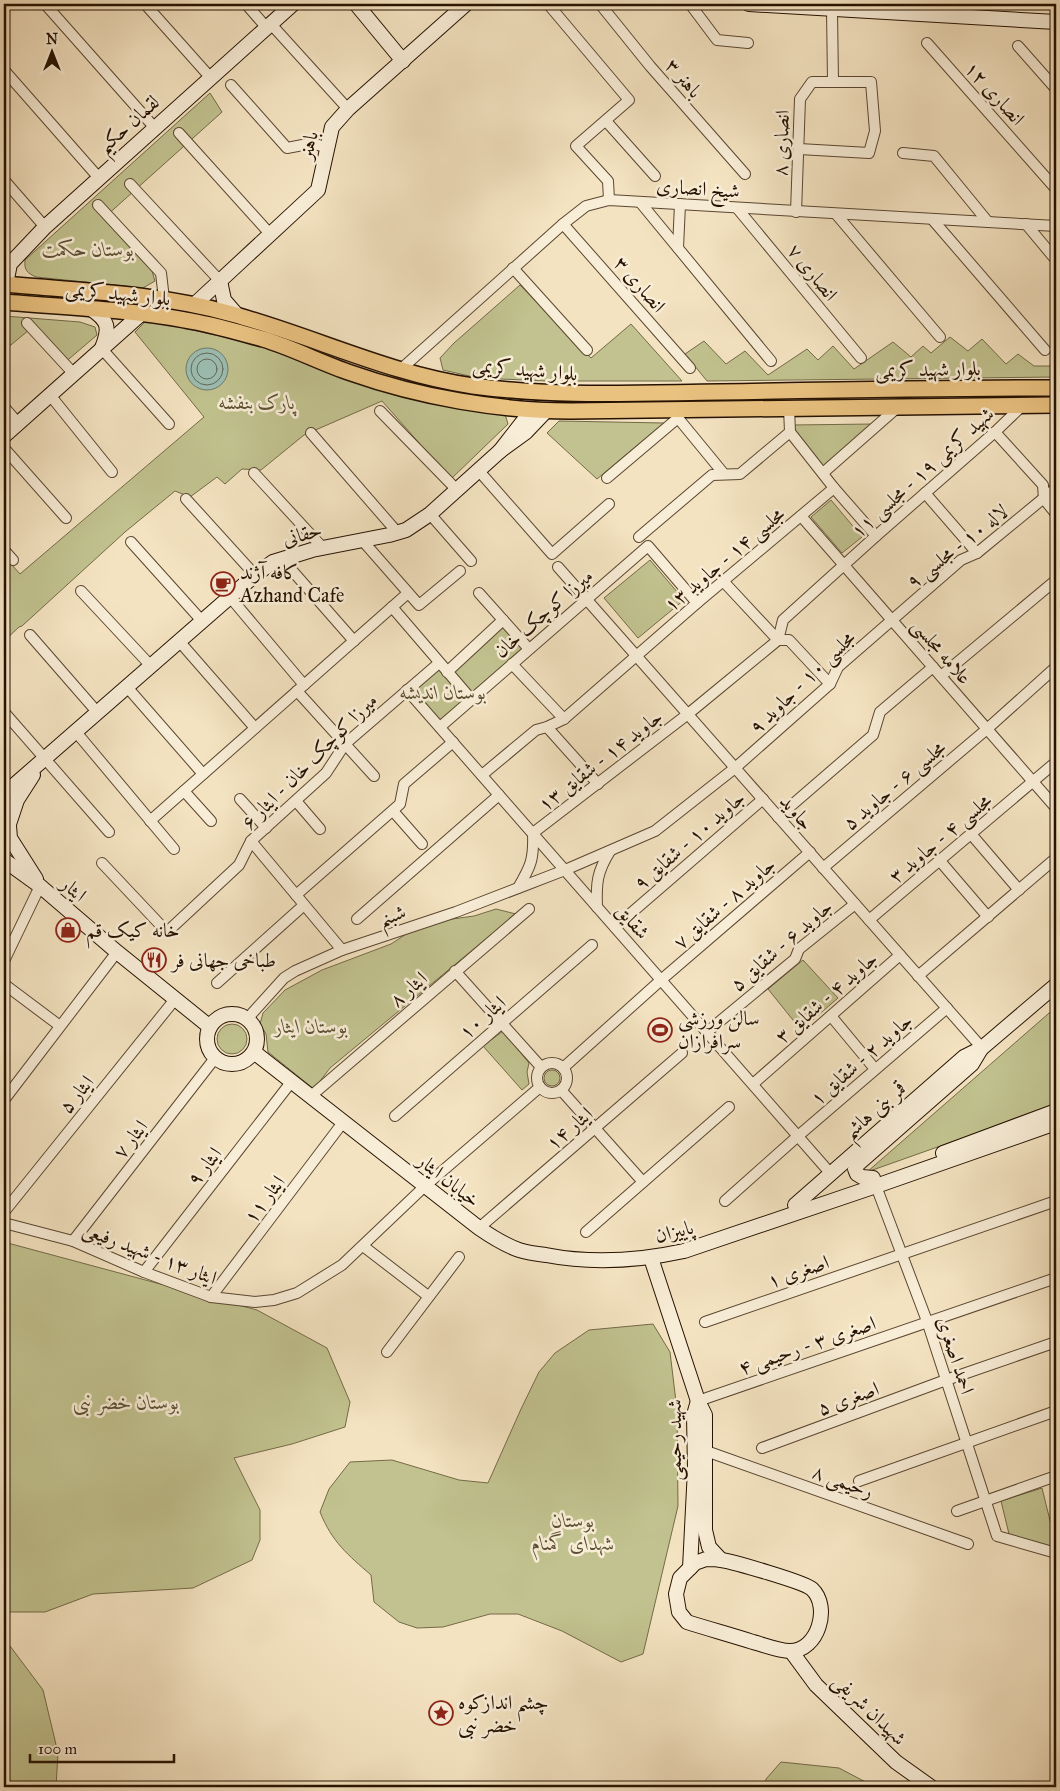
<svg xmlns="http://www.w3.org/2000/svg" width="1060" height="1791" font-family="'IM FELL Great Primer',Amiri,serif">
<rect width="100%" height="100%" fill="#f4e3c1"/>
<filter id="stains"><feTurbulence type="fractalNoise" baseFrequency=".004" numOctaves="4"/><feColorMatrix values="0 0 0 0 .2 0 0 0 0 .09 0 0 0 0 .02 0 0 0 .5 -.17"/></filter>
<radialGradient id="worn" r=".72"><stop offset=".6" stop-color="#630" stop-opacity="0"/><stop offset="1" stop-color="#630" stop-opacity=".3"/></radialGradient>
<g fill="#c1c28f" stroke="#746a48">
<path d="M210 93 222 112 105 217 152 271 155 281 143 288 36 277C27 273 24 270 25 260Z"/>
<path d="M520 285 591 358 631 324 682 381H546L478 378 443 370 440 358 454 343Z"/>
<path d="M4 316 80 322 95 327 97 335 63 364 29 330 6 349 4 347Z"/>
<path d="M147 320 265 346 505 414 508 424 451 479 382 401 304 435 261 470 242 469 225 484 217 477 190 497 175 491 125 532 22 626 19 627 4 641V556L20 574 204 417 135 332Z"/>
<path d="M950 337 968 351 982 339 1006 364 1018 354 1034 366H1053L1052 354 1056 351V377L707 381 685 354 704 341 726 364 745 351 768 375 807 349 818 360 833 346 854 369 893 342 911 357 923 346 931 353Z"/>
<path d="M559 421 664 423 597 479 547 433Z"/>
<path d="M874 424 824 468 791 425Z"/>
<path d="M831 500 862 537 842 553 811 517Z"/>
<path d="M650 560 684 600 638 638 604 598Z"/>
<path d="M504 622 528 646 441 721 412 689 441 664 449 673Z"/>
<path d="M496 909 516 914 330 1068 314 1089 268 1052 266 1034 260 1024 263 1013 285 990 322 970 391 944 423 923 474 916Z"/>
<path d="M803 960 838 998 801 1030 768 989Z"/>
<path d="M1056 1007V1105L867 1172Z"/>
<circle cx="232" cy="1039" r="15"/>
<path d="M503 1031 529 1063 527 1072 529 1084 522 1090 483 1046Z"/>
<circle cx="552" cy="1078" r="8"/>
<path d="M4 1242 257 1310 327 1348 350 1402 345 1427 292 1444 234 1458 260 1510V1540L252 1560 193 1588 93 1594 45 1612H4Z"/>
<path d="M653 1324 670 1352 677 1410 678 1506 643 1654 621 1662 562 1631 518 1614H490L443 1627 417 1628 399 1622 374 1602 371 1575C348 1555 332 1542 320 1512L329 1489 350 1462 392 1460 459 1480 488 1483 521 1409 539 1372 555 1353 589 1330Z"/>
<path d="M1042 1488 1056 1545V1550L1009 1534 1001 1501Z"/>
<path d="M4 1638 43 1690 58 1753 56 1787H42L4 1780Z"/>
<path d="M781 1762 839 1768 875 1787H765L766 1779Z"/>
</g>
<circle fill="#9cbeb3" stroke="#6d796b" cx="207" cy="369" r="21"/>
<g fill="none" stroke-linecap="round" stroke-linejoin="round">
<g stroke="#61685a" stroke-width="1">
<circle cx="207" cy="369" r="16"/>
<circle cx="207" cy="369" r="10"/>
</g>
<g stroke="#5a4630" stroke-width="12">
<g id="street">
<path d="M45 4 154 127"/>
<path d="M145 4 210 77"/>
<path d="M246 4 266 27"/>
<path d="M548 4 629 100 576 146 608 181 609 200"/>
<path d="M600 4 650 66 745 174"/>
<path d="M690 4 717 40 748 43"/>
<path d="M270 23 348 109"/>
<path d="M927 43 1056 189"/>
<path d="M1018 46 1056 89"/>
<path d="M4 70 99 178"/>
<path d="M231 85 287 148 313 143 327 148"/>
<path d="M606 121 655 176"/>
<path d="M179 133 271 235"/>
<path d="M799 149 869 153 875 131 871 82H833"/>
<path d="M903 153 934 156 988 222"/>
<path d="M4 180 45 227"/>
<path d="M130 184 220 281"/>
<path d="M640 202 771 361"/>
<path d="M98 205 161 273 164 299"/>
<path d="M737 208 861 358"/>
<path d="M796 212 800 99 812 82H833L832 10"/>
<path d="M836 214 940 337"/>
<path d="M932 219 1045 350"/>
<path d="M563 224 690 368"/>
<path d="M1026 224 1056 260"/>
<path d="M678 248 680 204"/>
<path d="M513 268 587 350"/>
<path d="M27 323 74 374"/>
<path d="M102 349 169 424"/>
<path d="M400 370 563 224 586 206 609 200 1056 226"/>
<path d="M50 395 112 472"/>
<path d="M4 407 18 423"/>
<path d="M789 408 790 432 834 488 876 536"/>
<path d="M380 411 457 490"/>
<path d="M678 418 724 474"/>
<path d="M995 432 1043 485 1044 499 1056 514"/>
<path d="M311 433 397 532"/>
<path d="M4 448 66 518"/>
<path d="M479 471 552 554 609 504"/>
<path d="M254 473 323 548"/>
<path d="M823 473 898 407"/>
<path d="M607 478 678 418"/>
<path d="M925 493 977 553"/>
<path d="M186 499 255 575"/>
<path d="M430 514 471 561"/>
<path d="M801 516 1056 808"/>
<path d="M639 537 712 475 740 474 790 432"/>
<path d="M362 540 419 605 460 571"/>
<path d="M131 542 202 621"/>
<path d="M4 550 13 560"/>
<path d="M282 559 354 641"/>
<path d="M558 567 982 1048"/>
<path d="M723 581 778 640H789L830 684"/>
<path d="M81 591 151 666"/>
<path d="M479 593 529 649"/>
<path d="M230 597 304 685"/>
<path d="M392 607 471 699"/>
<path d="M30 635 98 713"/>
<path d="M179 641 255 728"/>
<path d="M512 664 564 719"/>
<path d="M447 672 503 620"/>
<path d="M941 676 1056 580"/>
<path d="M127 687 203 774"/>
<path d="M407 690 831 1174"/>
<path d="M297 691 374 776"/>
<path d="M4 712 109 832"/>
<path d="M440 727 648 546 697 603"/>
<path d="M547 727 598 784"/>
<path d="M76 732 174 849"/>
<path d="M482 775 536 730 547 727 564 719 697 603 834 488"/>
<path d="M184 791 211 821"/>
<path d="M240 799 266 828"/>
<path d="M296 801 320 829"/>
<path d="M393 811 422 844"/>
<path d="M778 817 873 735 880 712 933 667"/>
<path d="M150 821 408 593"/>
<path d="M971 834 1019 890"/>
<path d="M251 841 342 950"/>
<path d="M940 861 988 917"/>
<path d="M102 863 167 932 239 865 251 841 326 773 345 744 439 663"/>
<path d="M823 868 987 729 1056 667"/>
<path d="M518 888C531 866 534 859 533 833L688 714 778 640 783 620 876 536 995 432 1023 405"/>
<path d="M296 895 400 804 404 784 453 742"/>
<path d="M597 907C596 883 597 872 610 851"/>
<path d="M357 919 499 795"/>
<path d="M869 920 1056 762"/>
<path d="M615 927 763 799"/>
<path d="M4 961 40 886"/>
<path d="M455 971 541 1067"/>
<path d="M918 976 1056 858"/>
<path d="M217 983 304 905"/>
<path d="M4 984 60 1026"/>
<path d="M831 1016 875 1069"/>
<path d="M247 1019 284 978 295 971 342 950 456 912 565 870 655 831 735 768 830 684 838 667 961 560 977 553 1056 488"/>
<path d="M707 1032 795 959 799 949 855 904"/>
<circle cx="552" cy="1078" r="15"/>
<path d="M563 1068 661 980 810 852"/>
<path d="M753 1084 900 955"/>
<path d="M561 1090 643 1182"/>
<path d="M311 1096 529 909"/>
<path d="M4 1100 117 952"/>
<path d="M395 1116 592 945"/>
<path d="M876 1186 927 1321 997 1536 1056 1553"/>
<path d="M725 1201 798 1136 947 1008"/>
<path d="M4 1212 176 998"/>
<path d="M4 1223 73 1241 144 1272 211 1297 255 1302 274 1300 297 1293 342 1265 425 1186 540 1087"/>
<path d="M479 1228 682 1053"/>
<path d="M586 1232 729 1107"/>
<path d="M73 1241 215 1058"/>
<path d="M363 1246 428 1296"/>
<path d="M144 1272 292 1081"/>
<path d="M211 1297 344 1121"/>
<path d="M705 1322 1056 1201"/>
<path d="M387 1352 459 1257"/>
<path d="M698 1401 1056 1278"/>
<path d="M762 1448 946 1380 1056 1342"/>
<path d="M706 1451 968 1544"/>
<path d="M859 1481 1056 1411"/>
<path d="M957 1511 1056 1476"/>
</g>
</g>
<g stroke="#261200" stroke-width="16">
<g id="secondary">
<path d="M356 4 403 61"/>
<path d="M749 4 1056 22"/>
<path d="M220 281 224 300 237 315"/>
<path d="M6 284 10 264 45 227 293 4"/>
<path d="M195 304 318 190 332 127 348 109 466 4"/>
<path d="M91 309C109 321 110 328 102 348"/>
<path d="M532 410 500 451 526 432 546 411"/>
<path d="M4 436 141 314"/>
<path d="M4 794 255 575 273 562 312 550 389 535 406 530 430 514 500 451"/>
<path d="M9 824 17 800 33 775"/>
<path d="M9 826 10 838 36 879"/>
<path d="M4 860 40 886 117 952 210 1027"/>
<circle cx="232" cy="1039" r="25"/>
<path d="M254 1052 479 1228C492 1237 505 1245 519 1250 528 1253 537 1254 546 1255 592 1264 638 1261 684 1251L876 1186 1056 1123"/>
<path d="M943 1153 1056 1111"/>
<path d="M873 1178 862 1177 857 1174 855 1169 858 1164 972 1064 981 1049"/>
<path d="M795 1205 964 1057 982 1048 1056 985"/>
<path d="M651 1258 698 1401 705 1415V1530L709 1547 721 1560"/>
<path d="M706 1559C711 1559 716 1559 721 1560 734 1562 804 1582 812 1589 831 1607 818 1651 790 1651 779 1651 764 1645 753 1642 731 1635 709 1629 687 1622L679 1612 676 1594 680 1578 695 1563Z"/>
<path d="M690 1568 695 1469 694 1415 698 1401"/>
<path d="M791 1651 816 1685 896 1762 931 1787"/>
</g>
</g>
<g stroke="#261200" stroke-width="18">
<g id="primary">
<path d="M4 284C80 291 158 293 232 314 313 336 389 374 473 386 554 397 636 393 719 392 831 390 944 388 1056 388"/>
<path d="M4 302C64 307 125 309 185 320 211 324 237 332 263 339 293 348 321 363 351 373 419 397 499 411 571 411L1056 405"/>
</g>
</g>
<use href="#street" stroke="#f8edd7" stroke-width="10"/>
<use href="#secondary" stroke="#f8edd7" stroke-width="14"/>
<use href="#primary" stroke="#eac280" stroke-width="15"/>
</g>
<defs>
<g id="cafe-ring" transform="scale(1.25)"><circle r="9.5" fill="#f8edd7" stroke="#8f2418" stroke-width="1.5"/><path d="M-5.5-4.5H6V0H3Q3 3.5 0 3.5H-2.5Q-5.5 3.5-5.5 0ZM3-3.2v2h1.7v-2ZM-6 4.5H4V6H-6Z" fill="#8f2418"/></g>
<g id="shop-ring" transform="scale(1.25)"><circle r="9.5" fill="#f8edd7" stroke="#8f2418" stroke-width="1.5"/><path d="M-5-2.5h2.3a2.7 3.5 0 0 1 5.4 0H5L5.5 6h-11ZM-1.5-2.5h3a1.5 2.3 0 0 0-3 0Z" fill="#8f2418"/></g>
<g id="restaurant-ring" transform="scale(1.25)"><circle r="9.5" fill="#f8edd7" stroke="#8f2418" stroke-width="1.5"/><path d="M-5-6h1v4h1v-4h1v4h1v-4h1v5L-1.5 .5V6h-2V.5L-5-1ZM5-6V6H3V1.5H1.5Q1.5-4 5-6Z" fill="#8f2418"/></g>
<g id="stadium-ring" transform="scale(1.25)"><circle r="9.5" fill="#f8edd7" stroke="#8f2418" stroke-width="1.5"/><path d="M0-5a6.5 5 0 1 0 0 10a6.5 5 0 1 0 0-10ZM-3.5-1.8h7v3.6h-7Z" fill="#8f2418"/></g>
<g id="sight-ring" transform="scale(1.25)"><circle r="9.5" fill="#f8edd7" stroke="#8f2418" stroke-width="1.5"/><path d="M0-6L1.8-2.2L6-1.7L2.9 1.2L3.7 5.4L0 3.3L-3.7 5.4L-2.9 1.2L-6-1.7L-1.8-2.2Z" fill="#8f2418"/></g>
</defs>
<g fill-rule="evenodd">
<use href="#cafe-ring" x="223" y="584"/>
<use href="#shop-ring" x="68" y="930"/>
<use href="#restaurant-ring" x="154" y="960"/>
<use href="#stadium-ring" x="660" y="1030"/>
<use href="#sight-ring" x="441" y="1713"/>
</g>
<g text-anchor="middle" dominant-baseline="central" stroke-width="5" stroke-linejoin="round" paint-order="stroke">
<g font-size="20" fill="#261200" stroke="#f8edd7">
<text transform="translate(684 78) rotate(49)">باهنر ۳</text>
<text transform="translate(995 93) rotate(48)">انصاری ۱۲</text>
<text transform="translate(128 124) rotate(-42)">لقمان حکیم</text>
<text transform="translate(781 143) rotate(-88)">انصاری ۸</text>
<text transform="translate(308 145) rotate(-77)">باهنر</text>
<text transform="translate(698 188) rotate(4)">شیخ انصاری</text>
<text transform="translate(813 272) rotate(51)">انصاری ۷</text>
<text transform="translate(640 284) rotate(49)">انصاری ۳</text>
<text transform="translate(118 293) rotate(6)">بلوار شهید کریمی</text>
<text transform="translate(525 369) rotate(5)">بلوار شهید کریمی</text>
<text transform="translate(928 369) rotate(-1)">بلوار شهید کریمی</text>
<text transform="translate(922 472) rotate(-42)">شهید کریمی ۱۹ - مجلسی ۱۱</text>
<text transform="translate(302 534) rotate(-15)">حقانی</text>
<text transform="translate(957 546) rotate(-38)">لاله ۱۰ - مجلسی ۹</text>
<text transform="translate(724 559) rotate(-40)">مجلسی ۱۴ - جاوید ۱۳</text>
<text transform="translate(543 613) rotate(-41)">میرزا کوچک خان</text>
<text transform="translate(942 651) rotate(49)">علامه مجلسی</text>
<text transform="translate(802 682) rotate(-44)">مجلسی ۱۰ - جاوید ۹</text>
<text transform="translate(600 760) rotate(-38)">جاوید ۱۴ - شقایق ۱۳</text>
<text transform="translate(309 761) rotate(-45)">میرزا کوچک خان - ایثار ۶</text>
<text transform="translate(894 785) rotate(-40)">مجلسی ۶ - جاوید ۵</text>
<text transform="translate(797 812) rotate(49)">جاوید</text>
<text transform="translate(940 838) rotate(-40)">مجلسی ۴ - جاوید ۳</text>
<text transform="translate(689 840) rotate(-41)">جاوید ۱۰ - شقایق ۹</text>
<text transform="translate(74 889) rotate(41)">ایثار</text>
<text transform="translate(724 903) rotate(-41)">جاوید ۸ - شقایق ۷</text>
<text transform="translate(392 915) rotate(-19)">شبنم</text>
<text transform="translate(633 921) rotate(49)">شقایق</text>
<text transform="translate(781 945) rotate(-41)">جاوید ۶ - شقایق ۵</text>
<text transform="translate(408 989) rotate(-41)">ایثار ۸</text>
<text transform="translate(826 997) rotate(-41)">جاوید ۴ - شقایق ۳</text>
<text transform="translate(482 1017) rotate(-41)">ایثار ۱۰</text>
<text transform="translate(861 1059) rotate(-41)">جاوید ۲ - شقایق ۱</text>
<text transform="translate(76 1094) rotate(-51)">ایثار ۵</text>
<text transform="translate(874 1110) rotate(-41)">قمر بنی هاشم</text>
<text transform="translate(569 1128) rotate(-41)">ایثار ۱۴</text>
<text transform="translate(130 1139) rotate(-52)">ایثار ۷</text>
<text transform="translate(204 1166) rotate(-52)">ایثار ۹</text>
<text transform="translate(449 1180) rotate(38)">خیابان ایثار</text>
<text transform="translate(264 1199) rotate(-53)">ایثار ۱۱</text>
<text transform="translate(674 1231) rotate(-14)">پاییزان</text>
<text transform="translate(150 1253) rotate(21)">ایثار ۱۳ - شهید رفیعی</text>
<text transform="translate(798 1271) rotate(-19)">اصغری ۱</text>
<text transform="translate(807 1345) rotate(-19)">اصغری ۳ - رحیمی ۴</text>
<text transform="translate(956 1355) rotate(72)">احمد اصغری</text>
<text transform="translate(848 1398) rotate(-20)">اصغری ۵</text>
<text transform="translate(674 1440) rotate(-90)">شهید رحیمی</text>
<text transform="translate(843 1481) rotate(20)">رحیمی ۸</text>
<text transform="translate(870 1709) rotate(44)">شهیدان شریفی</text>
</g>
<g font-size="20" font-style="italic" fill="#5c5032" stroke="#f8edd7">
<text x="88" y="249">بوستان حکمت</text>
<text x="257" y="402">پارک بنفشه</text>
<text x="443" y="692">بوستان اندیشه</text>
<text x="311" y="1026">بوستان ایثار</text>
<text x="126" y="1402">بوستان خضر نبی</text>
<text x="573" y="1520">بوستان<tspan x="573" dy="23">شهدای گمنام</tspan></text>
</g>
<g font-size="20" fill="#261200" stroke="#f8edd7" text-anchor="start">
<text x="240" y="572">کافه آژند<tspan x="240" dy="23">Azhand Cafe</tspan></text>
<text x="86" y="930">خانه کیک قم</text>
<text x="172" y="960">طباخی جهانی فر</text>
<text x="678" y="1018">سالن ورزشی<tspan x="678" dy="23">سرافرازان</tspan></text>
<text x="458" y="1702">چشم اندازکوه<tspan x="458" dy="23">خضر نبی</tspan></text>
</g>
</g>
<rect width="1060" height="1791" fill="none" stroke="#f4e3c1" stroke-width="20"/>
<rect x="5" y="5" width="1050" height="1781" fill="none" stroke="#261200" stroke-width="2.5"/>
<rect x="10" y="10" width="1040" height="1771" fill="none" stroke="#261200"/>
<g transform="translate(52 52)" stroke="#f8edd7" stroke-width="4" paint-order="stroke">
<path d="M0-4L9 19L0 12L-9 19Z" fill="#261200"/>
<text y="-8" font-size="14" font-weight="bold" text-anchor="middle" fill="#261200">N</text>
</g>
<path d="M30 1754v8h144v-8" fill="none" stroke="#261200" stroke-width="2.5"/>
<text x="38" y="1754" font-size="15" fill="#261200" stroke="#f8edd7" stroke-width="4" paint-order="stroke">100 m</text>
<rect width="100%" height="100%" filter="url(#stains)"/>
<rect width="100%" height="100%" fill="url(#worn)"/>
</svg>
